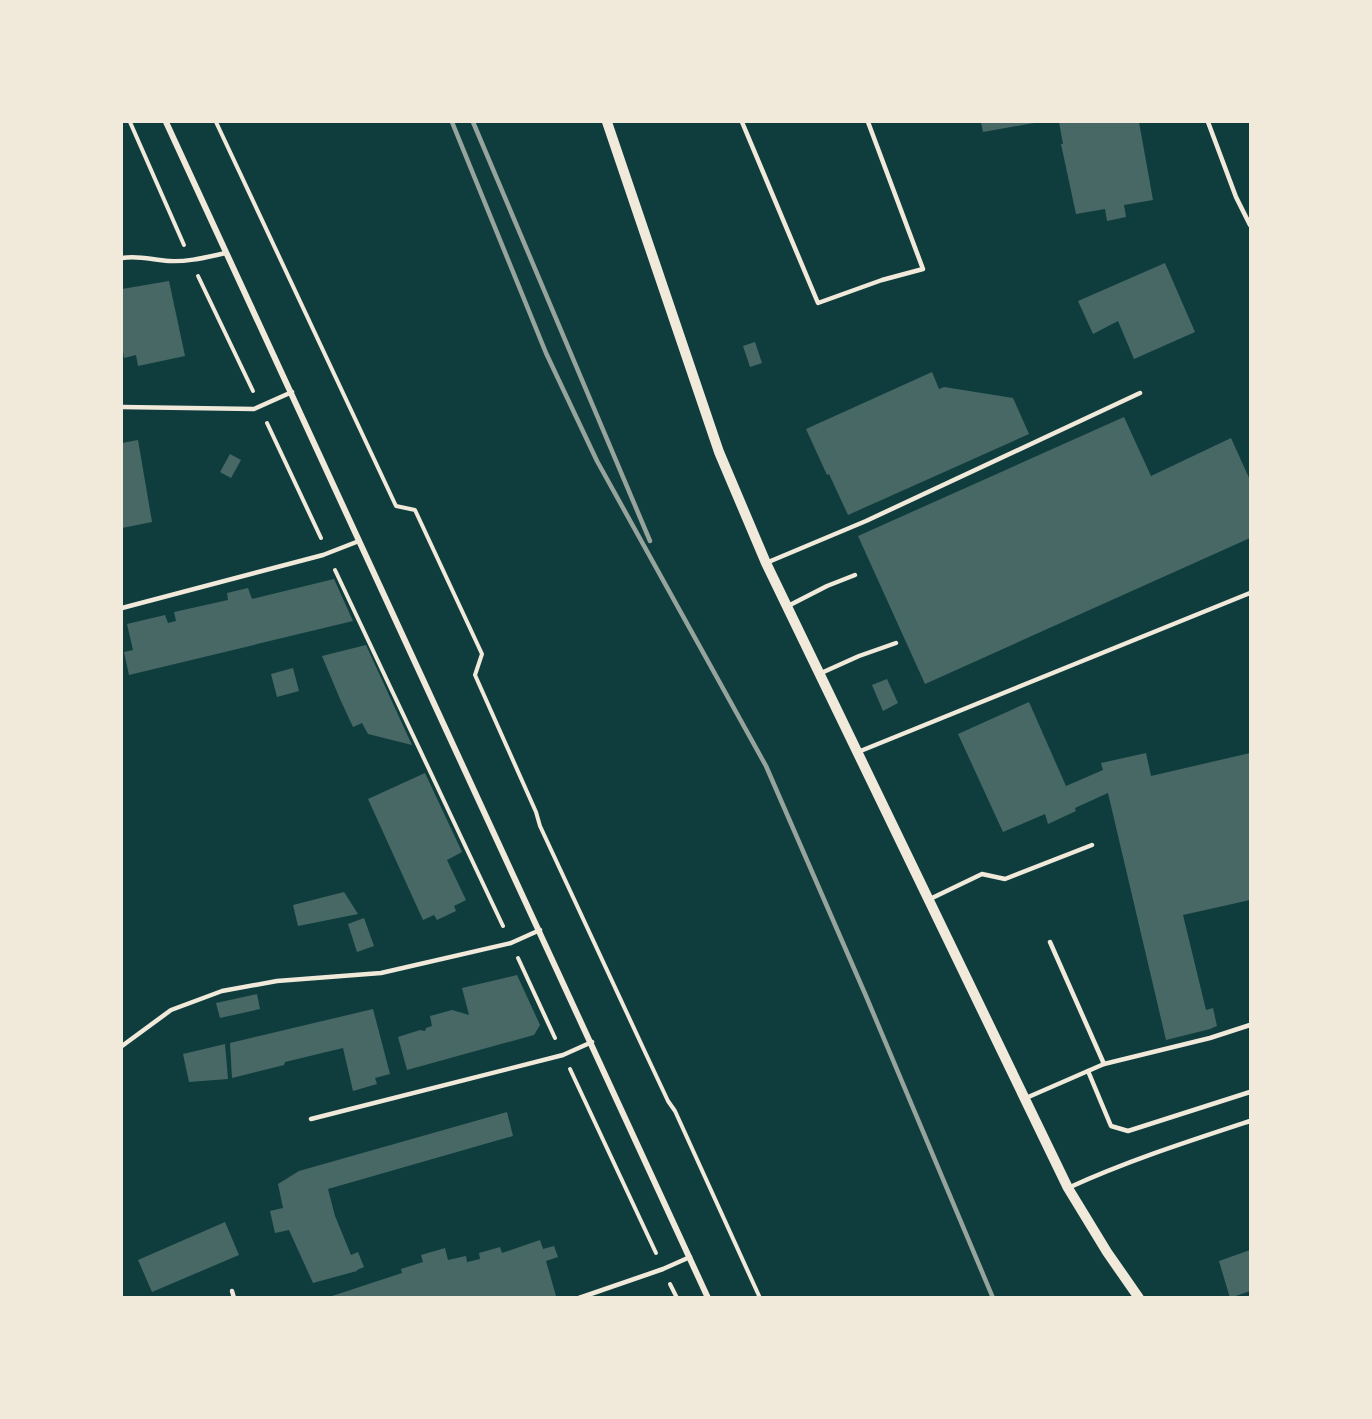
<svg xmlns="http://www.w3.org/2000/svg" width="1372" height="1419" font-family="Barlow,sans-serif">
<rect width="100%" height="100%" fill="#0f3d3e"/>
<g fill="#486865">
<path d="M981 122H1034V123L983 132Z"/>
<path d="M1059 122H1139L1153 200 1124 205 1126 217 1107 221 1105 209 1076 214 1061 144H1063Z"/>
<path d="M1165 263 1195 332 1134 359 1118 321 1093 334 1078 301Z"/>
<path d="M169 281 185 356 138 366 136 355 124 358 122 346V289Z"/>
<path d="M755 342 762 363 750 367 743 346Z"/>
<path d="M932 372 939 389 944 387 1013 398 1029 434 848 515 829 474 827 475 806 429Z"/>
<path d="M1124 417 1151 476 1231 438 1250 480V538L925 684 858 536Z"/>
<path d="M138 440 152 522 122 528V443Z"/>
<path d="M230 454 241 460 231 478 220 472Z"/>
<path d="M334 579 353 621 129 675 124 652 133 650 127 624 165 615 168 623 176 621 174 612 228 600 227 593 248 588 252 599Z"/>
<path d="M366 645 412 745 368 734 362 723 353 727 340 699 322 656Z"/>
<path d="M293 668 299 691 277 697 271 674Z"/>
<path d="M887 679 898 703 883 711 872 685Z"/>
<path d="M1029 702 1066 786 1103 770 1101 763 1146 753 1151 776 1250 753V900L1183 915 1206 1010 1213 1008 1217 1026 1210 1029 1166 1040 1108 793 1075 808 1076 811 1048 824 1045 814 1003 832 958 734Z"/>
<path d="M425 773 462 852 447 860 466 900 454 906 456 911 437 920 434 915 423 920 368 799Z"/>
<path d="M344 892 358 914 298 926 293 905Z"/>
<path d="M364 918 374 946 357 952 348 924Z"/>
<path d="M517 975 540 1025 534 1035 407 1070 398 1037 420 1030 425 1031 426 1028 432 1026 430 1016 452 1010 469 1015 462 988Z"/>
<path d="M257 994 260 1009 220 1018 216 1003Z"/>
<path d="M373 1009 390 1074 375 1078 377 1084 353 1091 343 1048 285 1062 284 1065 232 1078 230 1043Z"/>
<path d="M225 1044 228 1079 189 1082 183 1054Z"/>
<path d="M507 1112 513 1136 328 1189 335 1216 351 1255 358 1252 364 1267 357 1270V1271L313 1283 289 1230 275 1233 270 1211 283 1208 278 1184 299 1171Z"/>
<path d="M225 1222 239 1255 152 1292 138 1260Z"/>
<path d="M540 1240 543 1249 554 1246 558 1257 546 1261 556 1296 549 1298H326L402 1273 401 1269 423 1262 421 1255 445 1248 448 1260 466 1256 467 1262 480 1259 479 1253 500 1247 502 1253Z"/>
<path d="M1250 1250V1291L1230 1298 1219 1261Z"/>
</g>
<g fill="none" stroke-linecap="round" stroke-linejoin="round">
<g stroke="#f1e9da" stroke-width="4">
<path d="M130 122 184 245"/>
<path d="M216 122 396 506 415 510 482 654 475 675 536 812 540 826 645 1052 668 1101 675 1111 760 1298"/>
<path d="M198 276 253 391"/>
<path d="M267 423 321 538"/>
<path d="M335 570 503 926"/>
<path d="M518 958 555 1038"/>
<path d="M570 1069 656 1253"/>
<path d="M670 1284 677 1298"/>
</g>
<g stroke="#f1e9da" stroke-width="4.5">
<path d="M742 122 818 303 882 280 923 269 868 122"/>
<path d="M1208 122 1236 197 1250 225"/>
<path d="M122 258C139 255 152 260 169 261 189 262 207 257 226 253"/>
<path d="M122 407 254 409 292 392"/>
<path d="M766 563 866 521 1140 393"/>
<path d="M788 606 827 586 855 575"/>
<path d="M122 608 323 555 359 541"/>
<path d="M819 674 859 656 896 643"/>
<path d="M858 752 1250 593"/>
<path d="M930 899 982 874 1005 879 1092 845"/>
<path d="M122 1046 171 1010 222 991 277 981 381 973 511 943 540 930"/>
<path d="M1104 1064 1210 1038 1250 1025"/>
<path d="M1088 1071 1111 1126 1128 1131 1250 1092"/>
<path d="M1026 1098 1104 1064 1050 942"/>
<path d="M311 1119 563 1055 592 1042"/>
<path d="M1068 1188C1127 1161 1189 1141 1250 1121"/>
<path d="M232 1291 234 1298"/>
<path d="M579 1298 663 1269 690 1257"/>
</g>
<path stroke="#f1e9da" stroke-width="6" d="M166 122C347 513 528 905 708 1298"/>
<path stroke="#f1e9da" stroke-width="10" d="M607 122 719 452 766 563 1068 1188 1107 1252 1139 1298"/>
<g stroke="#97a49c" stroke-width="4.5">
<path d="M452 122 546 353 597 461 766 766 866 996 993 1298"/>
<path d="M473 122 650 541"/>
</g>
</g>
<rect width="1372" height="1419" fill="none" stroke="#f1e9da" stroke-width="246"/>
</svg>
